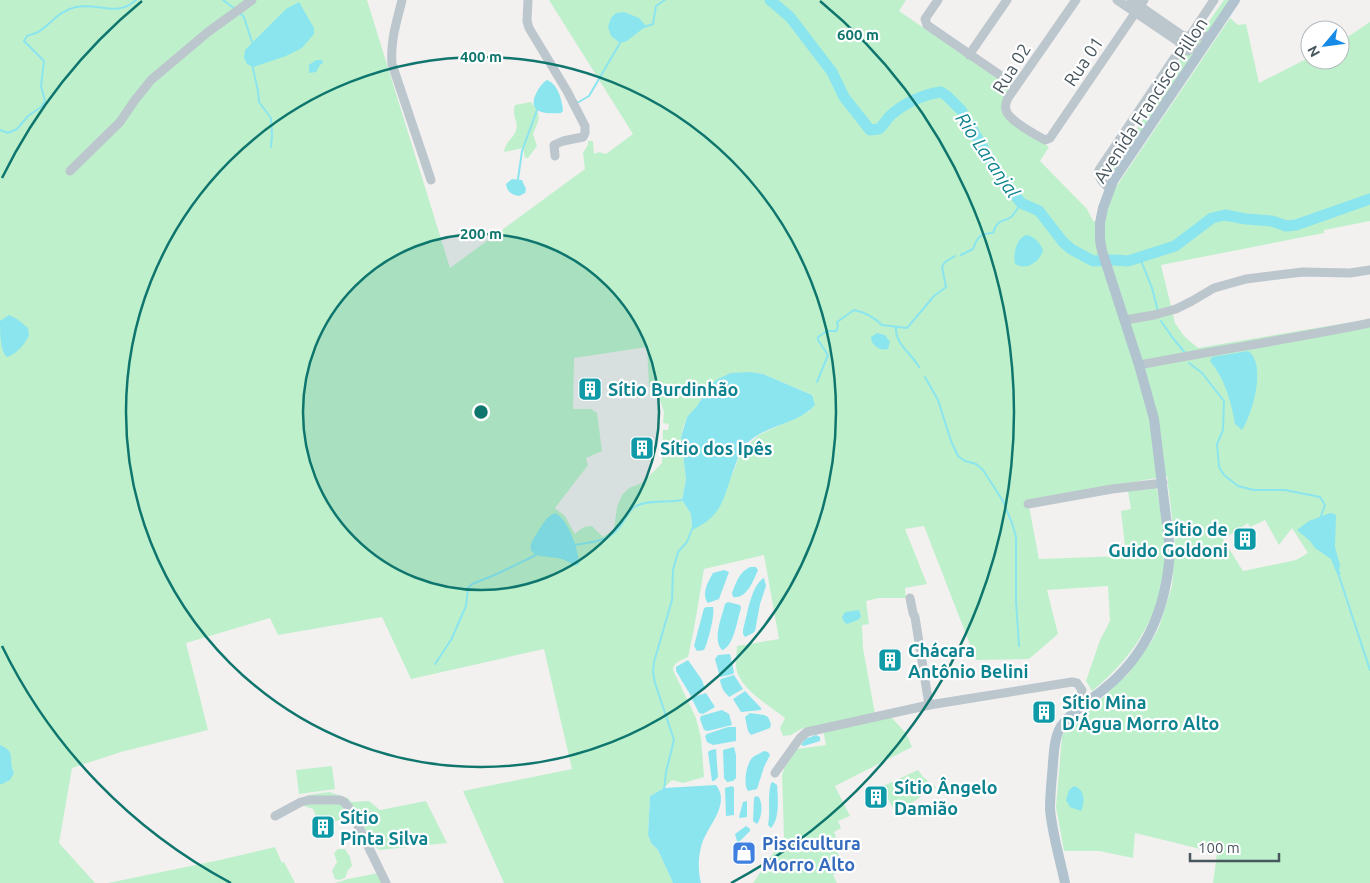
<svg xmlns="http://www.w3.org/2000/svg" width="1370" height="883" font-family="Ubuntu,sans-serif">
<rect width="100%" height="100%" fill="#f3f0f0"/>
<g fill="#bff0cc" fill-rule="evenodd">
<path d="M0 0H367L450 268 585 169 583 153 588 145V141H593L594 154 599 152 606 154 633 134 549 0H906L899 11 1006 84 1008 91 1002 110 1006 118 1049 147 1040 161 1087 209 1093 221 1104 222 1106 209 1114 190 1230 18 1238 25 1246 24 1259 83 1310 57V60H1340V42L1370 22V221L1324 230V233L1161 265 1175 323 1184 336 1198 348 1370 319V883H1213L1217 853 1135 833 1133 858 1099 851H1064L1056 807 1062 736 1071 723 1101 699 1128 674 1151 642 1159 627 1172 586 1175 543 1167 476 1028 501 1039 559 1126 556 1121 511 1131 509 1128 491 1153 487 1157 489C1159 503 1162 517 1164 530 1171 597 1143 650 1092 691L1086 681 1100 640 1110 621 1108 586 1047 590 1058 634 1029 659 976 660 924 526 905 529 927 584 905 588 906 598H879L866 601 869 624 862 625 863 648 875 714 801 729 791 735 783 736 780 728 785 718C769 705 739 689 736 667 735 660 737 653 737 646L779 639 764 555 704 569C699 598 695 627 688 657 682 660 673 662 673 670L696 718 701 738 704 777 683 783 672 780 664 788 650 796 648 835 651 843 658 850 673 883H504L463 791 572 769 544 649 411 679 382 617 278 635 270 618 186 643 208 730 121 752 72 768 59 843 95 883H0ZM647 347 649 386 659 398 664 412 663 423 669 424 668 430H663L662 463 642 483 629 488 622 495 617 507 614 529 603 537 592 526C584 526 580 529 575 534L565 516 555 508 588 465 586 458 602 451 597 413 591 409H573L574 358ZM750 372 763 374 812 395 810 411 759 435 741 451 733 473 692 529 691 514 682 500 686 479 681 437 683 428 687 417 697 406 711 384ZM1265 520 1279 545 1292 528 1308 553 1296 560 1243 571 1223 539 1248 523 1250 527Z"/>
<path d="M1224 0H1230L1110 178 1104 177 1102 173 1106 167 1109 169 1177 70 1174 67 1187 48 1184 47 1183 40 1192 41 1203 25 1205 27Z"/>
<path d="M531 102C542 117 540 117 533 134L537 146 528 158H525L523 148 504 152C505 142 514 138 516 130 519 121 511 117 515 105Z"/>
<path d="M890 716 906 733 912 747 835 786 850 816 838 821 841 828 834 832 837 839 831 842 847 868 833 875 837 883H753L784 837 782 775 785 767 797 749 826 745 823 730Z"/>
<path d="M332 766 335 789 299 794 296 770Z"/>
<path d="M918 770 923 777 936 787 896 813 881 787Z"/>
<path d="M329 792 348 798 351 802 369 801 380 810 426 801 447 843 380 850 373 845 357 813 350 817 349 822 343 826 340 820 331 822 317 818 313 809 304 806 301 799 308 795Z"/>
<path d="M275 847 282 863 284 862 295 883H108L220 860Z"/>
<path d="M338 849H345L350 857 352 866 348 870 345 878 339 880 335 879 332 871 337 862 334 853Z"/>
<path d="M378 873 383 883H335L348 879Z"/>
</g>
<g fill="#8be5ee">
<path d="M299 2 314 28V34L302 48 286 56 253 67 247 64 244 58 245 50 286 9Z"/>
<path d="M624 12 639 18 646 26 627 41 620 43 611 36 608 27 611 18 616 13Z"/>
<path d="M316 60H322L323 63 320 65 316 72 309 73V65Z"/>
<path d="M547 80C558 84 562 100 563 111L561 113C548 114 528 114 535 96 538 89 541 84 547 80Z"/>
<path d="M512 179 522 180 526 189 525 193 519 196C511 195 507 191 506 184Z"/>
<path d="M1026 235C1034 236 1041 243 1043 251 1039 262 1027 271 1015 264 1013 254 1016 239 1026 235Z"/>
<path d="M9 315 17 319 28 328 29 335C25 344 17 354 7 357 0 352 0 332 0 321Z"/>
<path d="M877 333 885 335 890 342 888 349C880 351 871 346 871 337Z"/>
<path d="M1248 351C1267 364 1253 413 1242 430L1235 424C1231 401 1225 379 1210 361L1212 357Z"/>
<path d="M750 372 763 374 812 395 815 405C797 426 757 425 741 451 738 456 737 461 735 466 723 496 725 515 692 530L691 514 682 500 686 479 681 437 687 417 697 406 711 384 718 379 731 373Z"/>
<path d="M555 513C568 519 579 550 579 564L576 566C572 564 567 561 562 559 546 555 518 560 537 533 542 526 546 516 555 513Z"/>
<path d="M1330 513 1335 514 1336 516 1335 547 1340 565 1339 570 1341 574H1337L1331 559 1315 548 1310 541 1297 530 1309 521Z"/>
<path d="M750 567H756L758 570C753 581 747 599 733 597L732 593C736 583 739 572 750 567Z"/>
<path d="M724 570 729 572 719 599 708 603C701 594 708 582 713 573Z"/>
<path d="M764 578 766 586 760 604 755 631 753 633 745 637 743 634V630C747 616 751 585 764 578Z"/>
<path d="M728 602 740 605 741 608C737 620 734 647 722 650 712 639 722 617 725 604Z"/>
<path d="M707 607H713C715 615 708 642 704 650L697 651 694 646 704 608Z"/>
<path d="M859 610 861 617 858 620 847 624 844 622 842 617 845 612Z"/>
<path d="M730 654 734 672 733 674 720 677 715 659 718 655Z"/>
<path d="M688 660 702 680 705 689 691 696 676 671V667Z"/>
<path d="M734 675 743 689 729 697 723 690 720 681 721 679Z"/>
<path d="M745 691 761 708V710L741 712 733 699Z"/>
<path d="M706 693 715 707 703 714 699 713 692 699 693 697Z"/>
<path d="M722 710 729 714 732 725 708 731 704 730 700 719 701 716Z"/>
<path d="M750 713 764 715 768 717 771 724 770 728 751 735 748 731 745 717Z"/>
<path d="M728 727H736V741L713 745 707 742 705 736 707 734Z"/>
<path d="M816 735 820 737V741L804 746 801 745 805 739Z"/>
<path d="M0 745C18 753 7 759 14 773L10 780 2 784H0Z"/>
<path d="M734 747 736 755V778L733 781 727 782 724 778 723 750Z"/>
<path d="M716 749 718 777 714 781H712L708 752 711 750Z"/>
<path d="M764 751 768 752 770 755 764 767 757 789 748 791C743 785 746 763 753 757 756 755 761 753 764 751Z"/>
<path d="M773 782 777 785C778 797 780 819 771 828L768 825C771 811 767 797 771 783Z"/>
<path d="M716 785C732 805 705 828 701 847 698 858 698 872 701 883H673L658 850 651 843 648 835 650 796 664 788Z"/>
<path d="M732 786 734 788V815L726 816 725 788Z"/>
<path d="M1074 786C1085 789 1085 802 1081 811L1070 807 1066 800 1069 790Z"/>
<path d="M756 796 759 797C763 805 762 817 757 824L753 821 754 798Z"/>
<path d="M747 801V817L740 818 739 817 743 802Z"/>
<path d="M746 826 750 829V831L739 842 737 841 735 834Z"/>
</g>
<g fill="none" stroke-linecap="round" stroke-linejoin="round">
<g stroke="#8be5ee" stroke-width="2">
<path d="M223 0 235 9"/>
<path d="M240 13 244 17 252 42"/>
<path d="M644 27 653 24 656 6 665 0"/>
<path d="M252 64 258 91 259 102 271 118 272 135 271 147"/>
<path d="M577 103 589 96 620 43"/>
<path d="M0 130 8 133 17 129 28 116 41 107 45 101 41 86 44 61 24 41 27 36C32 34 38 33 41 30 53 21 61 10 76 7 99 2 116 18 136 0"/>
<path d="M518 179 522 151 537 110"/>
<path d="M961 255 973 249C977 237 981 233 993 233 998 218 1002 223 1011 217 1015 214 1018 207 1021 203"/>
<path d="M1140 258 1152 288 1158 311"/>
<path d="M1161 321 1172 337 1186 354"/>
<path d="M896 328C895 344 912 354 919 367"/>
<path d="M1189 363 1202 373 1224 401 1223 430 1217 444 1219 467 1224 475 1238 486 1254 490H1285L1320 497 1325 505 1321 516"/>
<path d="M925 377 938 400 951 441 958 456 965 461 976 464 983 470 1003 501 1012 523 1016 537V601L1019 646"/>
<path d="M817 382 828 355 818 340V337L827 331H836L838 327 837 322 854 310C864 312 874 317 882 325L907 328 934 296 946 287 942 267 945 262 955 256"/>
<path d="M574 545C593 542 610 542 622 524 626 517 629 510 636 506 649 499 668 503 682 500"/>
<path d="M1338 573 1370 670"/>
<path d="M435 664 451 640 466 606 468 588 472 584 497 574 536 555"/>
<path d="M664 790 666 772 674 740 655 683 653 672 654 662 672 600 673 570 678 552 687 542 692 529"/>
</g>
<path stroke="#8be5ee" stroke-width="11" d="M770 0 790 17 832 72 844 97 870 130 879 129C884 125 887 118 892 114 905 103 924 94 941 92L947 96 961 110 996 170 1021 203 1039 211 1063 242 1071 249 1093 261 1114 260 1128 261 1175 246 1212 218 1225 215 1246 219 1272 221 1286 226 1296 225 1370 199"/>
<g stroke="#bcc6cd" stroke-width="9">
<path d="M402 0C397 21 390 41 392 64L431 180"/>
<path d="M528 0 527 21 529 28 567 91 585 126V133L583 137 563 141 554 145 555 156"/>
<path d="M938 0 925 19 927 25 1016 86"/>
<path d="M1076 0 1008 98C1006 102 1005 106 1006 110 1008 120 1036 135 1045 140L1050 138 1144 0"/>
<path d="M1117 0 1179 42"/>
<path d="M1131 0 1183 36"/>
<path d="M1190 36 1214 0"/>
<path d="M1191 36 1195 41 1193 47 1188 51 1182 49 1179 42 1183 36H1210"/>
<path d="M969 55 1007 0"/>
<path d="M70 171 120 122 135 100 151 80 208 32 252 0"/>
<path d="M1109 188C1103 183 1098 178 1099 170L1181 48"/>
<path d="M1125 320 1154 315 1176 309 1192 301 1214 288 1246 279 1303 272 1350 273 1370 270"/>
<path d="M1139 365C1216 350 1293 339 1370 323"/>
<path d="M1028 504 1112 489 1163 483"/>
<path d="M910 598 913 613 915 617 929 705"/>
<path d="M775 773 800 738 807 732 929 705 1072 682 1077 683 1082 690 1075 712"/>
<path d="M275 816 301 802 309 800H340L344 802 350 809 386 883"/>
</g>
<path stroke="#b0c3cf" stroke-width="10" d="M1065 883C1060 859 1052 833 1050 809 1050 793 1052 778 1053 763 1054 752 1054 740 1059 730 1066 715 1091 700 1104 689 1148 654 1167 605 1170 550L1154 419 1139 365 1102 251 1100 240V223L1103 208 1113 181 1235 0"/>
</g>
<circle cx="481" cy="412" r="178" fill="#0f766e" fill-opacity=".12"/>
<g fill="none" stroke="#0f766e" stroke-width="2.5">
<circle cx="481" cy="412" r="178"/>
<circle cx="481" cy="412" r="355"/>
<path d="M231 883A533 533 0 0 1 2 646M2 178A533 533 0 0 1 142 1M820 1A533 533 0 0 1 731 883"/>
</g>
<defs>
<g id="building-square" transform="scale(1.25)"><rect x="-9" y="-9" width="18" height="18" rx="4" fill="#0f9aa8" stroke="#fff"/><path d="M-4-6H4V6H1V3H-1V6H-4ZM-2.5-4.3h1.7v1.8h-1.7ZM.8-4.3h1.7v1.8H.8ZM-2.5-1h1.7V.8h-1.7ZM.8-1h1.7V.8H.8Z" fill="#fff"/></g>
<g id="shop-square" transform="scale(1.25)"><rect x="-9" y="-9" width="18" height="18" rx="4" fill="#3f7fe0" stroke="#fff"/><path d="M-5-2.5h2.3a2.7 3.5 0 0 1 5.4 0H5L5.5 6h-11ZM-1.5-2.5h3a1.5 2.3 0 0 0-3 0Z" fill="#fff"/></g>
</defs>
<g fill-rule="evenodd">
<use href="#building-square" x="590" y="389"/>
<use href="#building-square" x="642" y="448"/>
<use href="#building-square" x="1245" y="539"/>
<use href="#building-square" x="890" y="660"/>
<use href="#building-square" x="1044" y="712"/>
<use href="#building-square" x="876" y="797"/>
<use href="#building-square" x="323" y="827"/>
<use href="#shop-square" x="744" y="853"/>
</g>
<g text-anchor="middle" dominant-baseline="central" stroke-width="4.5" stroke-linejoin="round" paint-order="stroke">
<g font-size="18" fill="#48565e" stroke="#fff">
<text transform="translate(1083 61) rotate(-56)">Rua 01</text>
<text transform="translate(1011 68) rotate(-58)">Rua 02</text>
<text transform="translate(1150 100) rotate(-57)">Avenida Francisco Pillon</text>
</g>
<g font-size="18" font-weight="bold" fill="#0d838f" stroke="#fff" text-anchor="start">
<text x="608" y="389">Sítio Burdinhão</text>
<text x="660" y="448">Sítio dos Ipês</text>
<text x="1228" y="529" text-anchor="end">Sítio de<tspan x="1228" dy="21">Guido Goldoni</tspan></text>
<text x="908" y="650">Chácara<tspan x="908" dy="21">Antônio Belini</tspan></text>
<text x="1062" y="702">Sítio Mina<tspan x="1062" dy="21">D'Água Morro Alto</tspan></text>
<text x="894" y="787">Sítio Ângelo<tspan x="894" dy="21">Damião</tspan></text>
<text x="340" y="817">Sítio<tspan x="340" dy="21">Pinta Silva</tspan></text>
</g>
<g font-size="18" font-weight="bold" fill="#366cbe" stroke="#fff" text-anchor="start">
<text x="762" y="843">Piscicultura<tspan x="762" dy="21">Morro Alto</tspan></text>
</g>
<g font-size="19" font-style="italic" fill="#0b838f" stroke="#fff">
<text transform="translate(988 155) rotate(56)">Rio Laranjal</text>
</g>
</g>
<circle cx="481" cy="412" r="8" fill="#0f766e" stroke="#fff" stroke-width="2.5"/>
<g font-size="15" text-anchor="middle" font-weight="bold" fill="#0f766e" stroke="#fff" stroke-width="4.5" stroke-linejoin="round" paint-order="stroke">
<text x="858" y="40">600 m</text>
<text x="481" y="62">400 m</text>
<text x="481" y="239">200 m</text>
</g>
<g transform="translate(1325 45) rotate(241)"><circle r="24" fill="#ffffff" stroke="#b6bbbf"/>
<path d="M0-4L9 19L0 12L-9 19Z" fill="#178ae6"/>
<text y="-8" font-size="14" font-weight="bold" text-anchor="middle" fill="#48565e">N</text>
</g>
<path d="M1190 853v8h89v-8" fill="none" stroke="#48565e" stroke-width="2.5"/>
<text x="1198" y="853" font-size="15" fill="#48565e" stroke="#ffffff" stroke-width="4" paint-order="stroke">100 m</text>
</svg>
